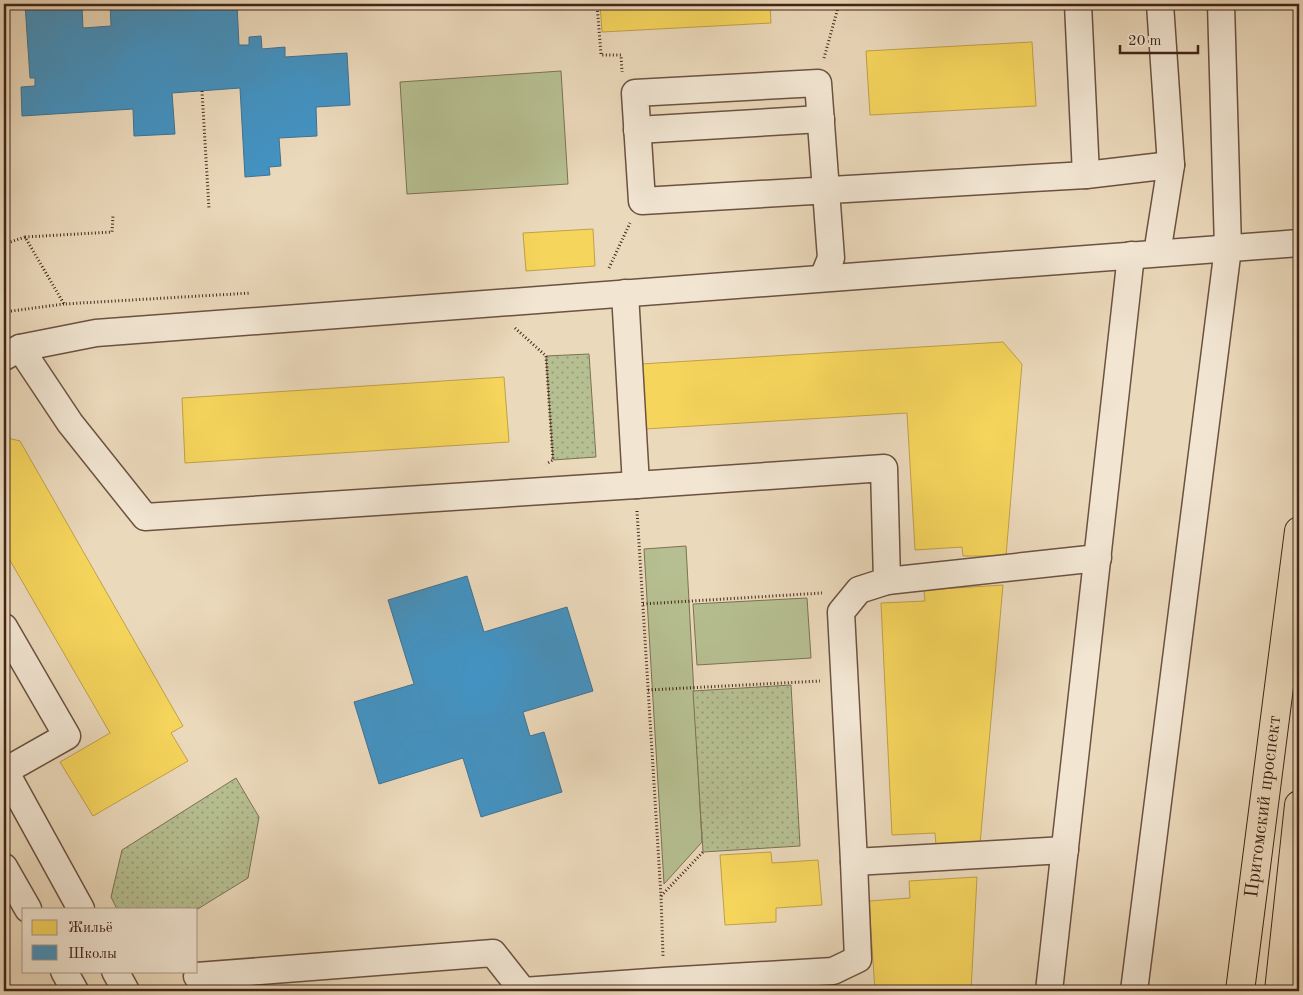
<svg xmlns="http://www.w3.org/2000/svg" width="1303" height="995" font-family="'Old Standard TT',serif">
<defs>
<pattern id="park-dots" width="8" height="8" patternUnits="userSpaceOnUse" patternTransform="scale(1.25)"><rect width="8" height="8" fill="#b6bf91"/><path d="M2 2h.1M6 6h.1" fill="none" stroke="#969b75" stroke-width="1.8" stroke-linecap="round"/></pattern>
</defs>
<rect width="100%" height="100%" fill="#ebd9bb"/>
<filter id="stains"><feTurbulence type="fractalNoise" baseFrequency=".004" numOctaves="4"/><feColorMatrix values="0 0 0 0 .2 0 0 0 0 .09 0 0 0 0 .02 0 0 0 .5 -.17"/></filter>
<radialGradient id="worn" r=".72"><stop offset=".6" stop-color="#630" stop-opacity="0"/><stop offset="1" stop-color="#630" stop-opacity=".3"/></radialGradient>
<g fill="#b6bf91" stroke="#7c7254">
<path d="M561 71 568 184 407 194 400 82Z"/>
<path d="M686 546 702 842 664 884 644 549Z"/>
<path d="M807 598 811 658 697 665 693 604Z"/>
</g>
<g fill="url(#park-dots)" stroke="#7c7254">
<path d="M589 354 596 457 553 460 546 356Z"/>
<path d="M791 685 800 846 703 852 693 691Z"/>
<path d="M236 778 259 817 248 878 196 910V909H117L111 897 122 850Z"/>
</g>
<g fill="#f6d55c" stroke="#c0a048">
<path d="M600 4H770L771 23 602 32Z"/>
<path d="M1032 42 1036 106 870 115 866 51Z"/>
<path d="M593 229 595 266 526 271 523 233Z"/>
<path d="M1003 342 1022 364 1006 556H963L962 547 915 550 907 413 645 429 641 364Z"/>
<path d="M504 377 509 442 185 463 182 398Z"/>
<path d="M4 437 20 441 183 726 171 733 188 761 93 816 60 762 110 733 4 550Z"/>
<path d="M1003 585 980 844 936 845 935 833 892 835 881 603 925 601 924 590Z"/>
<path d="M771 852 772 863 818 860 822 905 776 908V922L725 925 720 855Z"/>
<path d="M977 877 971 991H875L869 901 910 898 909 881Z"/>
</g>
<g fill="#4393c3" stroke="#437290">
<path d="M25 4H54L55 7 82 6 83 28 111 26 110 4H237L239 45H249V37L261 36 262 49 285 47V57L347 53 350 105 316 107 317 136 279 138 281 166 269 167 270 175 245 177 240 88 172 93 175 134 134 136 133 109 22 116 21 87 35 86V78H30Z"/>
<path d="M467 576 484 632 567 607 593 691 523 712 530 736 544 732 562 792 481 817 463 758 379 784 354 702 414 684 388 600Z"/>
</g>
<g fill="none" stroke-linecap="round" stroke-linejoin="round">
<g stroke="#6c5241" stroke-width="29">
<g id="minor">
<path d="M1078 4 1086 175"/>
<path d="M637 130 821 119"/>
<path d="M1159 253V241L1171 165 1160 4"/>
<path d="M823 278 831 258 818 83 635 93 642 201 1086 175 1171 165"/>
<path d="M625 293 636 485"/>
<path d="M20 348 70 423 145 517 636 485 884 468 887 581 859 590 841 612 854 862 858 959 833 971 664 981 523 991"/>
<path d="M4 357 20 348 96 333 1299 243"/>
<path d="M887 581 1098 558"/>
<path d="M4 627 67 736 5 771 81 909"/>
<path d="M854 862 1065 850"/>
<path d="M4 867 28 909"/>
<path d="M64 971 75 991"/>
<path d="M115 971 126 991"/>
<path d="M197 976 493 953 523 991"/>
<path d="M1049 991 1131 255"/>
<path d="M1134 991 1228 248 1221 4"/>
</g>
</g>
<g stroke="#422518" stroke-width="30">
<g id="major">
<path id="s1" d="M1240 991 1299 531"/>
<path d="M1279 991 1299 805"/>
</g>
</g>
<g stroke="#422518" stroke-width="3" stroke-dasharray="1 2.5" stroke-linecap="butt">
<path d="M597 4 601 55H621L622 72"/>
<path d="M824 58 839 4"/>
<path d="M202 91 209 209"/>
<path d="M25 237 112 232 113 215"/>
<path d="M4 244 25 237 64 304 251 293"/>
<path d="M609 268 630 223"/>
<path d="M4 312 64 304"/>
<path d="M515 328 546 356 553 460 546 464"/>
<path d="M637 511 661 896 663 956"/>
<path d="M643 604 822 593"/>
<path d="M648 690 820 681"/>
<path d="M661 896 703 852"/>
</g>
<use href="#minor" stroke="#f2e6d3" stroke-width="26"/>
<use href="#major" stroke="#ebd9bb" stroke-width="28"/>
</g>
<g text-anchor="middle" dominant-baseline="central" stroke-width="5" stroke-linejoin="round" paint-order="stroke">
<g font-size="19" fill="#422518" stroke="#f2e6d3">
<text stroke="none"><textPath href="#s1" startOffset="186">Притомский проспект</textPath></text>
</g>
</g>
<rect width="1303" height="995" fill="none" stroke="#ebd9bb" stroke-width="20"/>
<rect x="5" y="5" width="1293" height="985" fill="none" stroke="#422518" stroke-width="2.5"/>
<rect x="10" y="10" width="1283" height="975" fill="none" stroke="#422518"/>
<rect x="22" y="908" width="175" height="65" fill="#f2e6d3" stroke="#ac9988"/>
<rect x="32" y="920" width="25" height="15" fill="#f6d55c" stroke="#ac9988"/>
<text x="68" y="932" font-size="15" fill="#422518">Жильё</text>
<rect x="32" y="945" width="25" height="15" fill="#4393c3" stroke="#ac9988"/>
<text x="68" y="958" font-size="15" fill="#422518">Школы</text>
<path d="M1120 45v8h78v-8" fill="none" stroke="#422518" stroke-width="2.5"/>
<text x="1128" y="45" font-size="15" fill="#422518" stroke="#f2e6d3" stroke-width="4" paint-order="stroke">20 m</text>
<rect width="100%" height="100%" filter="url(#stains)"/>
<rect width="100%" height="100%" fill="url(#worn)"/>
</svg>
